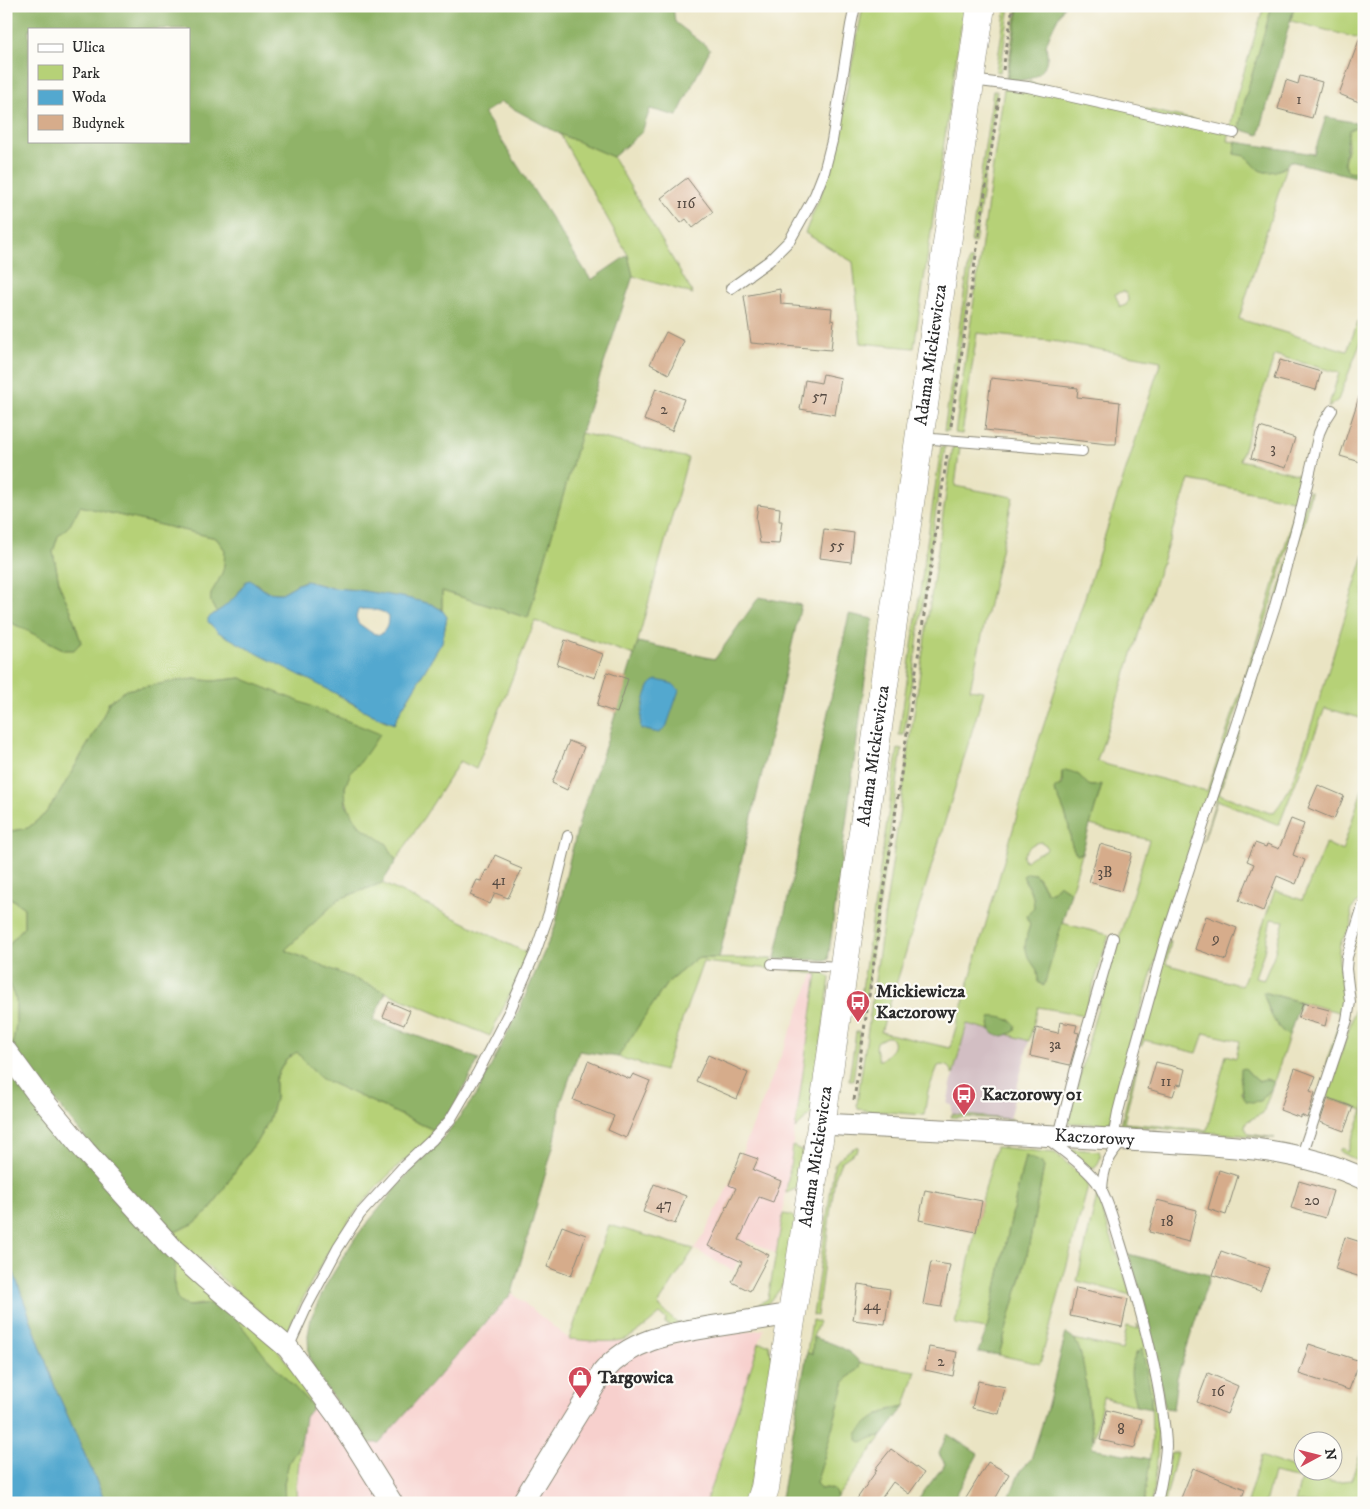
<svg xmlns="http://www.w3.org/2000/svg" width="1370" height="1509" font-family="'IM FELL DW Pica',serif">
<rect width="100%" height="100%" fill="#fdfcf7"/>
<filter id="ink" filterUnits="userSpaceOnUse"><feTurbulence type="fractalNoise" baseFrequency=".02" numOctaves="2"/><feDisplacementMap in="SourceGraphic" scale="10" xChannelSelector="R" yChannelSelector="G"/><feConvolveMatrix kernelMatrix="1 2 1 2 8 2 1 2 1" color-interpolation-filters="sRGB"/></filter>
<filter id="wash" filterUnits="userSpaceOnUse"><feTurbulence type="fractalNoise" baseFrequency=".0096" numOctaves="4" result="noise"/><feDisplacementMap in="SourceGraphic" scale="20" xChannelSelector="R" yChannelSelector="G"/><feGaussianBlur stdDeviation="1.12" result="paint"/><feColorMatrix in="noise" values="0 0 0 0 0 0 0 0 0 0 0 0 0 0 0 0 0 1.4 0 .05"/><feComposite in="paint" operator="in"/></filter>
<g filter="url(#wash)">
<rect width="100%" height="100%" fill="#eae4c3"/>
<g fill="#f7d0cd">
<path d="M814 973 817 974 777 1254 748 1240 733 1271 694 1249 704 1234 729 1185Z"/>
<path d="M512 1293 569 1339 622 1341 636 1352 642 1348 764 1329 719 1465 705 1503H297L296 1488 305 1417 329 1389 379 1443Z"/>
</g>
<path fill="#d2bec3" d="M967 1024 990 1030 996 1035 1001 1036 1007 1034 1029 1041 1009 1119 952 1114V1105L947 1104 953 1075Z"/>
<g fill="#b6d177" stroke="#707e51" fill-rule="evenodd">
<path d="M863 6H964L914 348 861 343 853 262 805 233 832 167Z"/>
<path d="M1006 6H1010L1000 72 996 71Z"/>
<path d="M1017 6H1019L1007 81 1006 79Z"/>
<path d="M1264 6H1364V40L1291 21 1294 7 1271 10 1245 99 1239 129H1230L1228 141 1236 142 1234 154 1245 155 1259 170 1266 172 1282 169 1287 166 1239 319 1347 351 1364 306V334L1338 400 1328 408 1339 373 1275 355 1240 460 1305 476 1296 517 1272 601 1160 945 1125 1062 1115 1108 1109 1124 1068 1123 1095 1017 1149 840 1090 825 1102 785C1090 788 1085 785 1079 775L1062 772C1061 781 1063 785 1054 790 1060 800 1065 812 1068 823 1071 833 1069 846 1077 854L1082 853 1071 892 1059 884 1052 892H1047L1038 877 1024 880 1033 896 1034 907 1028 916 1030 925 1027 934 1033 964 1037 970 1038 982 1043 986 1062 923 1109 935 1084 1015 1038 1007 1029 1041 1007 1034 1015 1031 1011 1020 1005 1019 989 1023 990 1030 967 1024 953 1075 952 1074V1071C948 1066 944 1064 938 1066L928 1091 924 1115 863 1110 858 1109 857 1104 953 446 960 447 955 486 1013 497 970 689 984 691 899 975 881 1032 950 1048 1037 746 1161 361 1059 342 977 333 962 434 955 433 1004 89 1024 92 1030 80 1031 83 1230 128 1236 98ZM1124 291 1127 295 1128 300 1126 305 1120 307 1115 294ZM1189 480 1297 501C1272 599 1239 695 1207 791L1108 765 1097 761ZM1041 842 1046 845 1047 849C1039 854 1033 854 1026 861H1025L1023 856C1028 848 1031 843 1041 842ZM886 1037H890C899 1047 888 1053 881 1060H879L876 1048 877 1042Z"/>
<path d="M993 91H997L975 243 971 242Z"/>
<path d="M1364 119V173L1348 171 1344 164 1348 144 1347 136 1349 130 1362 124Z"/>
<path d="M560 134 613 157 693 294 633 276 628 255Z"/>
<path d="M969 260H973L948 431H944Z"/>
<path d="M581 433 688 458 634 655 535 621 476 769 460 761 396 861C389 845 371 838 360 825 347 811 339 790 351 772 354 768 359 764 362 760L241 678 213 681 194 679 126 690 109 702 100 723 59 794 45 814 28 828 6 832V620L65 650 81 643 71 611 60 587 53 552 58 536 70 525 80 506 216 538 225 550C224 558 225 568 222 575 215 590 203 596 217 612L212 615 351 703 383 720 394 724 401 710 442 642 447 617 442 610V591L528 618Z"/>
<path d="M941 447H945L904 735H899Z"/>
<path d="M1309 491 1311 492C1286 595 1252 694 1219 794L1270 813 1274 812 1280 804 1292 784 1318 704 1364 555V719L1325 708 1279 825 1217 800 1203 842Z"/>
<path d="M898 748 902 749 863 1016H858Z"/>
<path d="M1364 784V903L1360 901C1344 911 1356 918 1350 928 1347 934 1343 937 1340 944 1334 965 1349 988 1345 1009 1342 1027 1335 1044 1331 1061L1326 1064 1342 1013 1264 992C1267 1008 1274 1027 1289 1036L1274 1082 1266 1079 1258 1081 1252 1076 1245 1068 1240 1077 1242 1084 1241 1094 1260 1101 1267 1092 1271 1090 1263 1113 1246 1122C1244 1127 1246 1130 1249 1134L1275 1138 1121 1125 1137 1060 1139 1059 1124 1123 1207 1130 1226 1055 1236 1058 1240 1041 1204 1033 1197 1053 1144 1040 1142 1046 1140 1045 1169 941 1171 942 1166 964 1242 986 1275 890 1302 900 1326 843 1342 851ZM1271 919 1284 921 1273 958 1264 979 1255 977 1264 952Z"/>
<path d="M382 883 527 953 518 977 490 1036 285 950 339 899Z"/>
<path d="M6 898H10L24 908V927L11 942 6 950Z"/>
<path d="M697 958 772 959 771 969 703 962 664 1071 618 1057 667 983Z"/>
<path d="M794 969C807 970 821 967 830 978L811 1114 795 1129 817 974 792 971Z"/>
<path d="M6 978 16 1000V1024L12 1048 6 1041Z"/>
<path d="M1359 992 1364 994V1164L1339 1151 1341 1148 1348 1151 1363 1110 1327 1097 1352 1019Z"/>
<path d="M856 1032H860L853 1080H849Z"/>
<path d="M297 1051 309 1067 322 1079 436 1131C424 1146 407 1156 394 1170 385 1178 376 1188 368 1197 332 1238 309 1285 286 1334L170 1234 193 1224 210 1210 241 1162 257 1141 269 1120 275 1099V1080L286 1059Z"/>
<path d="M952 1114 1009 1119H1013L951 1117Z"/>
<path d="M793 1146 801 1150 805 1156 800 1187 786 1193Z"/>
<path d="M858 1146V1150L841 1162 835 1177 817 1316 813 1315 834 1166C840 1155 848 1151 858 1146Z"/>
<path d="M996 1147 1055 1153 1082 1176 1088 1187 1040 1364 999 1355 1027 1255 1044 1167 1025 1156 987 1329 955 1324 982 1201Z"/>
<path d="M1071 1149 1099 1151C1101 1156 1101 1158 1098 1163 1091 1177 1076 1157 1069 1151Z"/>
<path d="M1097 1196 1131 1295 1077 1281Z"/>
<path d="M783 1214 790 1215 795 1218 787 1277 780 1289 770 1302 756 1312 671 1326 665 1323 666 1319 660 1314C653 1320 633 1337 625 1339 610 1344 585 1340 569 1339L609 1225 694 1249 658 1305 677 1323 687 1322 755 1306 768 1299Z"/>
<path d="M176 1259 268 1338 313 1395V1407L258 1349 201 1304C195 1305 188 1307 182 1304 170 1297 175 1270 176 1259Z"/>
<path d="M812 1320 819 1322 813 1337 812 1354 807 1353Z"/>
<path d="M1137 1324C1144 1334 1145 1345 1148 1357 1158 1406 1162 1453 1151 1503H1144L1152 1440 1151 1394 1137 1352C1127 1370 1133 1387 1137 1406L1103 1397 1094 1440C1087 1406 1087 1372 1074 1339L1122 1350 1127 1326 1138 1329Z"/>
<path d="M759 1343 769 1344 772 1356 755 1467 744 1503H705L719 1465Z"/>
<path d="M860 1363 916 1371 905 1406 890 1409 874 1437 882 1436 837 1497 834 1490 827 1488 820 1489 816 1483 824 1458 845 1381 859 1368Z"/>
<path d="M302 1437 296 1488 297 1503H285L284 1483 289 1462 296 1451Z"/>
<path d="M1364 1444V1503H1295L1301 1479 1273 1473 1265 1503H1247L1261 1456 1332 1482 1351 1480Z"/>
<path d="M1177 1452 1165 1503H1161L1170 1454Z"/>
</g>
<g fill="#90b368" stroke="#5e6f4a" fill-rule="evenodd">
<path d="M6 6H673L675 22 710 49 677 116 650 109 642 132 613 157 560 134 501 102 484 113 591 280 628 255 633 276 581 433 528 618 442 591V610L431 604 358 590 332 588 310 582 305 581 298 584 282 593H277L267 592 256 583 241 588C236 598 227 606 217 612 203 596 215 590 221 575 225 568 224 558 225 550L216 538 80 506 70 525 58 536 53 552 60 587 71 611 81 642 74 650H65L6 620ZM29 29H189V141H29Z"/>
<path d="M1019 6H1064C1058 18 1051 30 1047 42 1045 47 1048 53 1047 58 1043 81 1025 80 1007 81Z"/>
<path d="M1294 7 1259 135 1239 129 1245 99 1271 9Z"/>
<path d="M1326 117 1362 124 1349 130C1348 133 1344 159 1344 163 1345 165 1347 169 1348 171L1364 173V179L1290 161C1285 170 1267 176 1258 169 1253 165 1251 160 1246 157 1243 155 1238 155 1234 154L1236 142 1314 154Z"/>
<path d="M759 597 801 605 719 958H697L667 983 618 1057 579 1051 561 1103 555 1140 512 1293 379 1443H364L316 1373 309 1356 308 1336 311 1318 326 1285 355 1238 406 1176 443 1138 477 1094 519 1010 555 927 570 858 582 812 606 744 638 642 715 659Z"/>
<path d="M849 614 873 619 828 960 775 959Z"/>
<path d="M241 678 380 734 362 760 351 772 345 787 346 805 360 826 387 844 396 861 382 883 339 899 285 950 386 992 373 1020 479 1059 453 1108 436 1131 322 1079 309 1067 297 1052 286 1059 275 1079V1099L269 1120 257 1141 241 1162 210 1210 193 1224 170 1234 139 1204 12 1048 16 1024V1000L6 978V950L11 942 24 927V908L11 898H6V832L28 828 45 814 59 794 100 723 109 702 126 690 176 681 194 679 213 681Z"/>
<path d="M1065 770C1069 771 1074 772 1077 774 1088 781 1085 790 1102 784L1082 853 1077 854C1069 846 1071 833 1068 823 1065 812 1060 800 1054 790L1056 787H1059L1062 784V772Z"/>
<path d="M1028 873 1035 874 1047 892H1052L1059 884 1071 892 1044 986 1038 982 1037 970 1028 957 1025 946 1027 934 1030 925 1027 916 1034 907 1033 896 1023 876Z"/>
<path d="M1263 992 1300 1002 1289 1036C1273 1027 1269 1008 1263 992Z"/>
<path d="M991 1017C999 1016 1010 1019 1016 1025L1015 1031C1011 1033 1006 1036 1002 1036 991 1037 987 1026 991 1017Z"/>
<path d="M1245 1068 1252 1076 1258 1081 1266 1079 1274 1082 1271 1090 1267 1092 1261 1101 1251 1102 1246 1101C1241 1093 1240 1078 1241 1069Z"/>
<path d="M6 1069 176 1258C175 1273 168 1306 191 1306 201 1306 212 1303 223 1302L265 1356 313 1407 305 1417 302 1437 296 1451 289 1462 284 1483 285 1503H106L55 1387 6 1251Z"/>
<path d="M1025 1156 1041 1162 1044 1167 1027 1255 999 1355 978 1352 987 1329Z"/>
<path d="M1128 1254 1210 1275 1177 1378 1173 1409 1165 1408 1145 1304Z"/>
<path d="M1066 1333C1069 1335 1073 1337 1075 1340 1086 1358 1086 1393 1089 1413 1090 1426 1095 1436 1092 1448L1150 1459 1144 1503H1007L1021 1469 1031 1459 1046 1412Z"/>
<path d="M813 1337C831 1343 848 1347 860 1363L859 1368 845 1381 824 1458 816 1483 820 1489 827 1488 834 1490 837 1497 833 1503H780L807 1353 812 1354Z"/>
<path d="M1142 1349 1151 1394V1409L1137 1406C1133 1388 1124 1361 1142 1349Z"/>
<path d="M905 1406 882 1436 874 1437 862 1442 857 1440V1434C869 1418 885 1410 905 1406Z"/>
<path d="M947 1434 978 1454 952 1503H915L945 1464 939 1454Z"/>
</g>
<g fill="#53a8cf" stroke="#3f6a7d" fill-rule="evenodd">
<path d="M251 580 267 592 277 593H282L298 584 306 581 332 588 358 590 407 598 431 604 442 610 447 617 442 642 401 710 394 724 371 714 333 692 260 655 218 632 208 622V618L224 607 237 595 246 581ZM364 609C372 610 382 609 388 616 388 625 387 629 380 635L372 633 358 623 356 617 358 610Z"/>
<path d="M657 680 673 684 679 690 666 728 659 733 641 729C639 721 645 693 650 685 652 683 654 681 657 680Z"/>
<path d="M6 1251 55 1387 106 1503H6Z"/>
</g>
<g id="blocks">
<g fill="#d6ac8b">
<path d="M1362 32H1364V90L1359 102 1339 94Z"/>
<path d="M1300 76 1322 82 1312 118 1278 109 1286 80 1298 84Z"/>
<path d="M687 178 713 212 693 228 686 219 681 223 661 198Z"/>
<path d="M780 289 781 304 832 308 831 320 834 321 831 350 751 343 744 296Z"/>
<path d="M666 332 684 341 669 374 650 364Z"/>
<path d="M1280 360 1321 372 1316 390 1274 379Z"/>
<path d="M823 374 841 378 835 415 800 409 805 380 821 383Z"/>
<path d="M991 378 1078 388 1077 397 1120 402 1116 444H1108L985 430Z"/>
<path d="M656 388 684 399 672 431 644 420Z"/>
<path d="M1360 394H1364V463L1340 456Z"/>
<path d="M1260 427 1295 438 1286 468 1251 458Z"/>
<path d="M758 505 780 508 779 521H782L779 544 760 543 756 519Z"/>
<path d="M824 529 854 533 851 562 820 558Z"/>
<path d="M565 640 603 654 595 678 557 665Z"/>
<path d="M607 672 628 679 617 713 597 706Z"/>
<path d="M569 741 584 747 567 790 552 783Z"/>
<path d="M1318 785 1344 796 1334 819 1308 808Z"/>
<path d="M1291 819 1304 824 1293 855 1305 860 1296 884 1277 876 1263 911 1239 901 1254 864 1247 861 1255 843 1266 847 1267 844 1279 849Z"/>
<path d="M1100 844 1132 853 1121 891 1089 882Z"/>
<path d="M495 855 511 862 510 864 522 869 508 898 495 893 490 904 470 895 477 880 481 881 486 870 488 871Z"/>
<path d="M1206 916 1237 928 1226 960 1195 949Z"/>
<path d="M389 1002 410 1011 404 1025 383 1017Z"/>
<path d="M1303 1003 1329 1010 1325 1026 1298 1018Z"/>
<path d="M1060 1022 1077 1025 1075 1032 1079 1033 1070 1065 1030 1056 1036 1028 1058 1033Z"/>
<path d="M708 1055 748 1073 737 1099 696 1081Z"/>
<path d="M588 1061 630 1079 633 1074 650 1081 626 1138 608 1130 614 1116 573 1100Z"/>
<path d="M1156 1062 1185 1069 1181 1085 1177 1084 1173 1096 1148 1089Z"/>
<path d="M1295 1068 1316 1076 1310 1091 1315 1093 1307 1118 1301 1115V1118L1280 1110Z"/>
<path d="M1328 1098 1353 1107 1344 1131 1320 1122Z"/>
<path d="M741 1153 758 1159 753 1170 781 1181 773 1202 759 1197 739 1240 769 1255 750 1291 732 1282 742 1262 708 1246 736 1188 729 1185Z"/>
<path d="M1219 1170 1238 1176 1226 1215 1208 1209Z"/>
<path d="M1299 1181 1333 1191 1325 1218 1291 1208Z"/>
<path d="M654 1184 686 1196 675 1224 643 1212Z"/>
<path d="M925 1190 982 1201 976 1232 919 1220Z"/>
<path d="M1157 1200 1197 1210 1189 1242 1149 1232Z"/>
<path d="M562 1226 586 1235 571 1276 547 1267Z"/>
<path d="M1345 1237 1364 1243V1278L1335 1269Z"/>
<path d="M1221 1251 1269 1268 1260 1291 1213 1275Z"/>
<path d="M931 1262 950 1265 941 1307 923 1304Z"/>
<path d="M858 1284 890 1289 885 1324 853 1320Z"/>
<path d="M1076 1288 1128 1299 1122 1327 1070 1316Z"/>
<path d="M1309 1344 1360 1361 1349 1390 1299 1374Z"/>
<path d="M929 1347 957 1352 953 1376 925 1370Z"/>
<path d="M1208 1373 1238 1386 1227 1414 1197 1402Z"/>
<path d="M978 1381 1005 1387 999 1414 972 1408Z"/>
<path d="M1107 1410 1142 1419 1135 1448 1100 1440Z"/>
<path d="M891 1449 924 1473 909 1494 893 1482 878 1503H854L877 1470 875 1469Z"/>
<path d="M988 1462 1009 1474 993 1503H963Z"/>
<path d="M1193 1468 1245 1489 1240 1503H1179Z"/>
</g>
</g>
</g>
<g filter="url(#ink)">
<use href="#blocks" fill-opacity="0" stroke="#8a8877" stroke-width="1"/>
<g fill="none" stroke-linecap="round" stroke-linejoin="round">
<g stroke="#8a8877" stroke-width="12">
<g id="lane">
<path d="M971 80 1028 87 1234 133"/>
<path d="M731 288 769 261 790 240 815 195 824 172 832 141 851 25 855 6"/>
<path d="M920 438 1082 451"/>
<path d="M772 964 844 967"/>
<path d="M1059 1136 1077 1064 1113 938"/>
<path d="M1048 1139C1063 1151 1089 1169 1099 1185 1109 1202 1114 1224 1120 1242 1136 1293 1151 1344 1160 1397 1162 1413 1166 1430 1166 1446 1165 1465 1161 1484 1157 1503"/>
<path d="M1113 1139 1118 1112 1126 1081 1164 945 1275 606 1298 523 1319 433 1323 424 1332 410"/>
<path d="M1301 1158 1347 1020 1350 1002 1346 969 1347 957 1363 906"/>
<path d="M1102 1190C1103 1168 1108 1156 1124 1140"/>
<path d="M288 1348 307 1306 338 1248 360 1214 403 1167 433 1139 450 1120 478 1072 510 1010 535 953 549 913 568 836"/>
</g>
</g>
<g stroke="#8a8877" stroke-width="23">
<g id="street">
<path d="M6 1051 36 1092 85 1151 174 1250 205 1278 288 1348 337 1415 392 1503"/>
<path id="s1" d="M821 1124C924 1129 1026 1134 1129 1140 1207 1145 1291 1144 1364 1179"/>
<path d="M522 1503 603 1372C632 1338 674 1333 715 1326 741 1322 766 1318 791 1314"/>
</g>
</g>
<g stroke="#8a8877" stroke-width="29">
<g id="secondary">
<path id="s2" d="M760 1503 765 1488 819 1140 981 6"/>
</g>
</g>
<g stroke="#8a8877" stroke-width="3" stroke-dasharray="4 4" stroke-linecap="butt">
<path d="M1003 70 1013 6"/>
<path d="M951 426 999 98"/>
<path d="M854 1100 947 455"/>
</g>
<use href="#lane" stroke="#fff" stroke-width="10"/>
<use href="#street" stroke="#fff" stroke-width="21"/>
<use href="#secondary" stroke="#fff" stroke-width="28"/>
</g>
</g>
<defs>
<g id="bus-pin" transform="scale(1.25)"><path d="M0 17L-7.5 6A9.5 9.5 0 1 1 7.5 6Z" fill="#d1495b" stroke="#fdfcf7"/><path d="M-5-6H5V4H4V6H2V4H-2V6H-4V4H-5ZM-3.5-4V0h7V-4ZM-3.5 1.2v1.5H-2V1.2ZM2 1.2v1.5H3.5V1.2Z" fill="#fff"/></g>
<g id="shop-pin" transform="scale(1.25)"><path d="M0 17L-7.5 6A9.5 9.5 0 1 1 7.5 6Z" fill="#d1495b" stroke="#fdfcf7"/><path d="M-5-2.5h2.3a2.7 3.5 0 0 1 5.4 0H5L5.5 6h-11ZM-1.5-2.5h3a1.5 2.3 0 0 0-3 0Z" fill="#fff"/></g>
</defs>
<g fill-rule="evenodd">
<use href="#bus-pin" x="858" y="1002"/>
<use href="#bus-pin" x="964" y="1095"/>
<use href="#shop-pin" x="580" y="1378"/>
</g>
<g text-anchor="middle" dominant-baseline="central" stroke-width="4.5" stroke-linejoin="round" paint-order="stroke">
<g font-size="15" fill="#564b43">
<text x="1299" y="99">1</text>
<text x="686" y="203">116</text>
<text x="820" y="396">57</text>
<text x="664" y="409">2</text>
<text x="1273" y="448">3</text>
<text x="837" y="545">55</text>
<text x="1105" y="872">3B</text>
<text x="499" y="880">41</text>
<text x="1216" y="938">9</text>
<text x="1055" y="1044">3a</text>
<text x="1166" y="1081">11</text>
<text x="1312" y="1200">20</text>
<text x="664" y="1204">47</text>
<text x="1167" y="1221">18</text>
<text x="872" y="1305">44</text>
<text x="941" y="1361">2</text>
<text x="1218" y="1391">16</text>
<text x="1121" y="1429">8</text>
</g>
<g font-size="18" fill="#2b2b2b" stroke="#fdfcf7">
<text stroke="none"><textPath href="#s2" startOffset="1161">Adama Mickiewicza</textPath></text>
<text stroke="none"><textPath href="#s2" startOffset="756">Adama Mickiewicza</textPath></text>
<text stroke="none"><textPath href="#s1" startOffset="274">Kaczorowy</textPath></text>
<text stroke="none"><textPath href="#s2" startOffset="351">Adama Mickiewicza</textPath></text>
</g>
<g font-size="18" font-weight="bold" fill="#2b2b2b" stroke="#fdfcf7" text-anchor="start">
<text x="876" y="992">Mickiewicza<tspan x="876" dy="21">Kaczorowy</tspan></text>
<text x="982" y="1095">Kaczorowy 01</text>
<text x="598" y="1378">Targowica</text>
</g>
</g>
<rect width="1370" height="1509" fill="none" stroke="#fdfcf7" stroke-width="25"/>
<rect x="28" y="28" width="162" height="115" fill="#fdfcf7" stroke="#a9a8a5"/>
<rect x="38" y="44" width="25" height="8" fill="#ffffff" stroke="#a9a8a5"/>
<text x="72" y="52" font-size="15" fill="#2b2b2b">Ulica</text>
<rect x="38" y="65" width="25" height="15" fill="#b6d177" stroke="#a9a8a5"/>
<text x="72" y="78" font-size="15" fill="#2b2b2b">Park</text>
<rect x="38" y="90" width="25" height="15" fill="#53a8cf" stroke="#a9a8a5"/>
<text x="72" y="102" font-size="15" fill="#2b2b2b">Woda</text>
<rect x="38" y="115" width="25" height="15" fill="#d6ac8b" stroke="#a9a8a5"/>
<text x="72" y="128" font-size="15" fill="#2b2b2b">Budynek</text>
<g transform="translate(1318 1456) rotate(83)"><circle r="24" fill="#fdfcf7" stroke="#a9a8a5"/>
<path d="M0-4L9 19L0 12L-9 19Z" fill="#d1495b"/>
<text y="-8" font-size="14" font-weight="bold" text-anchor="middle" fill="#2b2b2b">N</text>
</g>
</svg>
